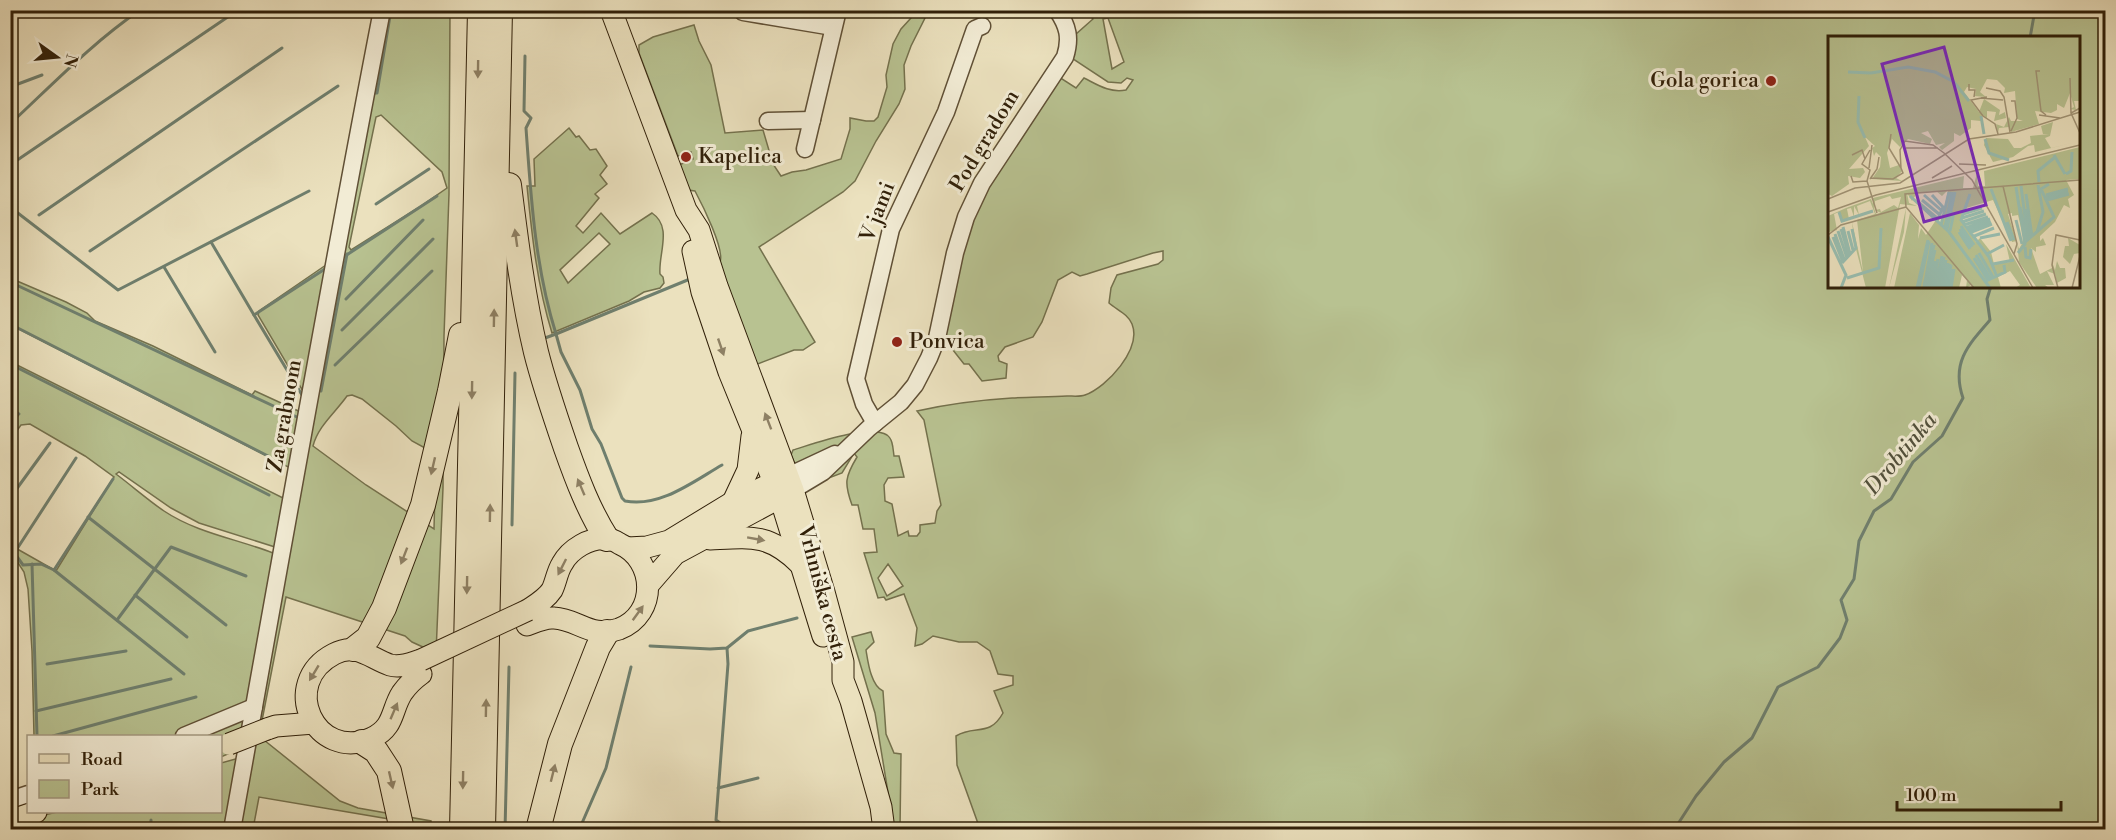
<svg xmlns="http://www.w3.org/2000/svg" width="2116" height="840" font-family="'Libre Bodoni',serif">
<rect width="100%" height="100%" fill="#ebe1be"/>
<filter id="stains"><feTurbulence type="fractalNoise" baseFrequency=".00333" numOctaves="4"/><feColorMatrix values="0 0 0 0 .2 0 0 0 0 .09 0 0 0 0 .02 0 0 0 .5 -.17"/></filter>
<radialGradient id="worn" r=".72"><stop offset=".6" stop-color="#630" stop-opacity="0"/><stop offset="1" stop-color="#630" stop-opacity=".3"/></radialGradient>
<g fill="#b8c291" stroke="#74714d" stroke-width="1.5" fill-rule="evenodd">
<path d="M385 11H450L449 194 444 336 443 488 436 653 412 642 405 636 286 597 259 736 340 801 358 808 431 821V826L259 797 253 829 237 830ZM381 115 442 172 447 188 418 208 351 250 349 247 376 117ZM352 395 362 399 396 426 412 441 436 454 434 529 366 485 313 446C318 426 335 413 347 396Z"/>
<path d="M916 11H922L926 16 911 46 904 65 905 89 899 104 876 141 855 181 843 192 759 247 815 342 803 350H794L755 365 716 264 720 262C725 250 702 204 695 191L688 190 679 165 693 159 691 152 678 156 639 53V45L653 37 694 25 699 41 711 65 725 133 763 130 773 164 781 176 792 172 806 170 841 159 850 129V118L866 121H874L878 117 887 87 886 75 893 44 901 29 911 18Z"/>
<path d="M1087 11H2105V829H980L957 765 956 736C975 724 989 738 1003 713L994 691 1013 685V676L998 674 990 651 977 642H959L933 636 922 644 915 646 917 628 904 594 886 600 884 597 878 598 864 553 877 552 874 529H863L858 505H852C844 483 845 477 857 457L854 453 842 473 805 487 791 455 793 450C813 444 868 424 887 435 893 439 893 449 894 456H899L904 477 888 478 884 485 885 501 892 504 898 536 908 531 909 536H917L920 532V525L935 523 937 511 941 505 924 420 917 411C948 404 980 400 1012 398 1030 397 1049 397 1067 396 1073 396 1080 397 1085 395 1107 387 1142 349 1132 324 1128 314 1117 310 1109 303L1111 288 1117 275 1158 264 1163 260V251L1153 253 1087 274 1080 276 1072 272 1058 280 1042 322 1033 337 1005 347 998 356 999 361 1007 364 1006 378 982 381 969 364H964L945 340 943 330 969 219 1056 75 1076 88 1084 78C1098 85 1109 93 1126 90L1133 80 1127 78 1121 83 1108 82 1070 57 1075 35 1093 19ZM1108 18 1124 62 1112 69 1103 19ZM1830 38H2078V286H1830ZM888 564 903 586 887 596 878 578Z"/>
<path d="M569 128 576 137 579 136 590 150 596 149 607 166 600 175 607 184 595 194 599 198 576 226 583 233 601 213 620 234 652 213C673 227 658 254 660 274L663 277 664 283 660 288 644 292 629 301 552 333C537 285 532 236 527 186H535L534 159ZM599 233 610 244 568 283 560 270Z"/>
<path d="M326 265 307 398 258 315 259 311Z"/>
<path d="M10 278 66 302 87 313 95 321 153 346 252 395 255 391 305 414 294 470 11 325Z"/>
<path d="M11 362 289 501 275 547 199 523 171 508 119 472 116 474C132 486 148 500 164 511 197 533 237 539 273 553L245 737 235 751 221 757 220 736H34L32 651 28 589 24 572 11 552V538L13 540 12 546 56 571 114 477 85 456 30 424 21 425 11 439V428L19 414 11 408Z"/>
<path d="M871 632 874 642 866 650C868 662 871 686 883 691L886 734 894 753 901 754 900 829H894L875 713 852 637Z"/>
<path d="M239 758 229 829H36V817L57 812H220L221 763Z"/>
</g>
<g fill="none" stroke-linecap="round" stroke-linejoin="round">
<g stroke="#6f7f6e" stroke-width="3">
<path d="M2030 38 2035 10"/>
<path d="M525 56 524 111 531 118 526 128C531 198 535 267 556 334L545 338"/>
<path d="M10 87 42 75"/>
<path d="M373 93H377L391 10"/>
<path d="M10 124C52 85 92 43 140 10"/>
<path d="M10 165 238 10"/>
<path d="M376 204 429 169"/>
<path d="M10 207 118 290 309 191"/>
<path d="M39 215 282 48"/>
<path d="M211 242 254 315 328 267"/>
<path d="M90 251 338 86"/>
<path d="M342 258 437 196"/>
<path d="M164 267 215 352"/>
<path d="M690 279 556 334 561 352 580 390 592 429 601 444 622 498 625 501C660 508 694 481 722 465"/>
<path d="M10 282 299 418"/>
<path d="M346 299 423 220"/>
<path d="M254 315 302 395"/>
<path d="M10 324 268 456"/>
<path d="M342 330 433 239"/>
<path d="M10 364 269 495"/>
<path d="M335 365 432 271"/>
<path d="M321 391 347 254"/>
<path d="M10 408 19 414"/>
<path d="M10 498 50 443"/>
<path d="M88 517 226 625"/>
<path d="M512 525 515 373"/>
<path d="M10 547 23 565 41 564 54 570 184 674"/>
<path d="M15 552 76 458"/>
<path d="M32 564 37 736"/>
<path d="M54 570 113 479"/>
<path d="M135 595 187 637"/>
<path d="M117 620 171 547 246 576"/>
<path d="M650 646 710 649 727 648 748 631 797 618"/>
<path d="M727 648 728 664 716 820 727 828 734 827"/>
<path d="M47 664 126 651"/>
<path d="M36 711 171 679"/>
<path d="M53 736 196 697"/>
<path d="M718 788 758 778"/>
<path d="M151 820V830"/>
<path d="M505 830 509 667"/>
<path d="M579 830 606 768 631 667"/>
<path d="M1674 830 1696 796 1724 762 1752 738 1778 687 1818 667 1840 638 1847 620 1841 600 1854 579 1859 541 1874 511 1891 499 1913 462 1942 436 1963 398C1951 363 1968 345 1990 320L1987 299 1991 286"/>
</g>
<g stroke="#605036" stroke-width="19">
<g id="minor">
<path d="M743 10V12L833 27"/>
<path d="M768 121 812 120"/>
<path d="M805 149 838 10"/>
<path d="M875 423 864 404 856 379 891 229 946 112 975 29 982 26"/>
<path d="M788 476 835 454"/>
<path d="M793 490 823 472 869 428 901 402 915 385 929 358 937 338 955 253 966 217 982 183 1065 57C1071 38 1068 26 1057 10"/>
<path d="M184 736 254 707"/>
<path d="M10 800 28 794"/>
<path d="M232 830C281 556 329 283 382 10"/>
</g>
</g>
<g stroke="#312009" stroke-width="23">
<g id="major">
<path d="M611 10 686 210 699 230 717 286 793 490 824 592 843 662V680L851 701 881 807 884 830"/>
<path d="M693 251 702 292 729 372 780 497 823 636"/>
<path d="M733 502 748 470 752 436"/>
<path d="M710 539C750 537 769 533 800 564"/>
<path d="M628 548 647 547 669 541 733 502 785 477"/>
<path d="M649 584 675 554 790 492"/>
<path d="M527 625C535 622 545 617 554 618 578 619 591 639 619 629 658 614 656 560 620 544 617 542 611 539 607 539 590 537 570 549 562 564 557 572 556 582 552 590 546 599 537 604 528 610"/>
<path d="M421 660C411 663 401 668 390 665 370 658 356 642 334 654 278 683 315 763 372 738 395 727 391 710 402 693 407 686 414 679 421 674"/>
<path d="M267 729 276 726 314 723"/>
<path d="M10 821 36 812"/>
</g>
</g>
<g stroke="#312009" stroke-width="26">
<g id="highway">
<path d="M509 185C516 241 523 297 536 352 544 384 555 416 566 448 577 479 589 511 607 539"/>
<path d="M354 649 368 638 384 608 423 505 450 391 461 335"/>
<path d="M362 742 376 751 389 771 402 830"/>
<path d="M462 830 480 10"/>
<path d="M483 830 500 10"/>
<path d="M538 830 560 744 598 647 607 632"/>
</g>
</g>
<use href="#minor" stroke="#f2ecd5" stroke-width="16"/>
<use href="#major" stroke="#ebe1be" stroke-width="21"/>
<use href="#highway" stroke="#ebe1be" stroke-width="24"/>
<g stroke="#312009" stroke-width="23" stroke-linecap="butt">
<g id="major-bridge">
<path d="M421 660 528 610"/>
<path d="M229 744 267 729"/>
</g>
</g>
<use href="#major-bridge" stroke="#ebe1be" stroke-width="21"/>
</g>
<defs><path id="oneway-solid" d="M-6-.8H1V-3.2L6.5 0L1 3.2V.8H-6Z" transform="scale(1.5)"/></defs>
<g fill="#8e8064">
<use href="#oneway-solid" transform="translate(478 69) rotate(91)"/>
<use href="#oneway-solid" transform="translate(516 238) rotate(-98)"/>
<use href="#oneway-solid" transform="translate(494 318) rotate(-89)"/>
<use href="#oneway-solid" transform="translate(721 347) rotate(71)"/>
<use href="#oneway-solid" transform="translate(472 390) rotate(91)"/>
<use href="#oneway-solid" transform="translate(768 421) rotate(-111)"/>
<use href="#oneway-solid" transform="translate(433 466) rotate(103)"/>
<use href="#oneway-solid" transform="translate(581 487) rotate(-113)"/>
<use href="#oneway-solid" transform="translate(490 513) rotate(-89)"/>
<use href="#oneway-solid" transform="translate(756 539) rotate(10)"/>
<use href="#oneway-solid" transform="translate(404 556) rotate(111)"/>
<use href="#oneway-solid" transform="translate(562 567) rotate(117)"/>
<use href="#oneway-solid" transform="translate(467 585) rotate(91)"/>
<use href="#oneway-solid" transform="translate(638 613) rotate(-54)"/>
<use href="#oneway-solid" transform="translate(314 673) rotate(121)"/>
<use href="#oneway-solid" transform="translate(486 708) rotate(-89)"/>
<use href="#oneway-solid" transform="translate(394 711) rotate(-67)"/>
<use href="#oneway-solid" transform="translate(553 773) rotate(-76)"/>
<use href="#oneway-solid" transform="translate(391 780) rotate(77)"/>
<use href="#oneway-solid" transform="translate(463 780) rotate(91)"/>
</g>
<g fill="#8f2418" stroke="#f2ecd5" stroke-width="2">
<circle cx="1771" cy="81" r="6"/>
<circle cx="686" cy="157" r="6"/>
<circle cx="897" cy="342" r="6"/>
</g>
<g text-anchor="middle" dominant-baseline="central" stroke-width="6" stroke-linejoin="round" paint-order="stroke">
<g font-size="21" fill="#312009" stroke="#f2ecd5" text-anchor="start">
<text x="1759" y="81" text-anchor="end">Gola gorica</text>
<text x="698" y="157">Kapelica</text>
<text x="909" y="342">Ponvica</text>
</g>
<g font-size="21" fill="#312009" stroke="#f2ecd5">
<text transform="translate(985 141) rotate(-59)">Pod gradom</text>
<text transform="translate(878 212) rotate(-69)">V jami</text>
<text transform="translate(285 416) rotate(-80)">Za grabnom</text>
<text transform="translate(822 593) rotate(75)">Vrhniška cesta</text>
</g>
<g font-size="22" font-style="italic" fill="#504f3b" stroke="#f2ecd5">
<text transform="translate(1901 454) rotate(-50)">Drobtinka</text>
</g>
</g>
<g transform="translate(1828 36)">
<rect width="252" height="252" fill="#ebe1be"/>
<path d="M0 0H252L251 65H246L248 74 242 73 246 71 242 57 236 72 229 68V74L223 77 207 75 211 88 183 96 181 91 171 92 170 97 168 88 176 91 181 81 183 85H195L189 83 187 55 176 57 177 52 169 44 159 43 152 56 158 61 147 60 148 53 139 51 136 56 151 76 156 63 172 74 171 79 177 76 178 82 166 85 168 76 159 75V82L154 79 153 85 143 84V92L132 100 126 97V105L114 114 111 111 117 107 108 109 100 95 93 97 104 103 102 108 80 103 72 111 64 103 59 117 62 132 71 129 74 135 68 142 74 145 44 143 52 131 53 121 48 116 46 120 44 112 47 110 37 101 41 110 21 133 35 132 37 136 32 142 20 140 21 148 4 160 0 158ZM225 86 222 100 217 102 223 112 244 107 207 116 206 109 200 110 185 121 165 126 156 109 158 102 180 103 186 112H193L203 107 202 100 221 98H215L213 90ZM252 111V143L238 144 246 159 240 163 242 172 236 169 227 186 212 200V205L215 202 218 209 208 211V216L203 212 212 238 224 232V226L227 234 229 225 232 232H237L238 242 229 247 227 238 219 235 226 249H217L221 252H209L191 226 189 205 184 206 165 164 138 172 134 185 148 206 152 202 163 216 166 228 182 226 178 208 203 252H187L192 249 182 235 170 241 173 252H144L143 249 138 252 139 244 134 239 131 252H66L82 177 91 189 90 203 93 192 98 199 108 184 113 188 120 154 114 160 108 155 89 157 84 165 79 157 81 167 89 170 72 168 57 252H38L28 213 15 226 27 212 24 186 35 236 29 184 47 178 42 165 29 170 31 179 26 170V181L23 172 19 173 21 183 13 186 11 176 6 178 9 194 1 196 0 180 18 172 43 163 45 168V162L136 140 135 152H145L149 137 150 150H157L156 135ZM62 160 64 163 73 161 70 172 66 169 53 176 52 173 47 174 53 177 48 178 46 172 47 165ZM184 177V180L190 179 196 204 191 213 180 178ZM78 172 76 196 61 252ZM240 202 252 209V217L246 218 242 228 235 221 237 210H241Z" fill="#b8c291" fill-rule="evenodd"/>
<path fill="none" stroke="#98beb1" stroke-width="3" d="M20 36 43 37 80 31 107 36 126 46 141 65M31 60 30 86 37 102M153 80 156 98M157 103 161 117 181 124M226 119 237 138M238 138 243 135 244 116M211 146 210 135 226 122M193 150 200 204M188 151 197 208 190 217M163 153 183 205M142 158 133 184 161 221 169 241M198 158 204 201M96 159 113 174M104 159 115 171 109 185M218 159 240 153M82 160 121 196 162 252M218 162 240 155M94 164 111 178M219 164 241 158M91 167 109 182M192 171 198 203M198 173 202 202M11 176 14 185 45 175M135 178 154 172M134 182 156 175M188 184 194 208M134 186 158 178M179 186 186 204M113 189 121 156M136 189 160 181M133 190 146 209M15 191 22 218M117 191 124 156M138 192 162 183M13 193 21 219M119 193 127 156M132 193 144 211M140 194 163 186M10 195 19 222M20 195 25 214M122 195 126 176M131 196 142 213M209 196 215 176 210 149M141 197 164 188M7 198 16 223M0 201 18 239 13 252M5 201 15 226M144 201 166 192M152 202 172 198M197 206 226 181 213 153 221 148M197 211 198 221 202 222 203 213M151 217 165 241M159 218 176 209M148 219 162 242M146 222 160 244 177 236 176 229M14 227 28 212 24 193M165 228 186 224M19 242 51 232 53 192M96 249 106 209M98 249 104 220M89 252 100 204M91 252 101 205M96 252 104 207M98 252 107 214M101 252 107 225M103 252 107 232M104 252 110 223M106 252 110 232M107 252 114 220M110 252 116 221M112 252 118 224M115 252 120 227M117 252 122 228M119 252 123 229M121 252 124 233M123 252 126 233"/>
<path fill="none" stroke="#a19476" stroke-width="1.5" d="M212 35H208L213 75 218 79M242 42 243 77M141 48V54H147L146 61M158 52 172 55 176 61 182 96M159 61 143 64 155 80 167 88 170 98M153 62 175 64M252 72 243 77 252 97M211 79 232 82M183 95 189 82 187 65H183M63 98 61 112 73 132 72 114 77 105 105 109 116 117M78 112H110M42 114 34 128 42 134 39 145 49 177M116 117 144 144 205 252M24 119 34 114 37 123M131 128 158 129M41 132 44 109M23 140 25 146 39 145M43 142 65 143 75 137 73 132M104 142 124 130M42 143 49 133 51 121M175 150 189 208 186 218M0 163 27 152 72 147 141 103 188 96 252 76M0 176 48 159 252 109M0 199 13 189 78 171M146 252 78 171 77 158 252 144M230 252 224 229 228 199 252 204M244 252 252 220"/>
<path fill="#7b2cbf" fill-opacity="0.15" stroke="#7b2cbf" stroke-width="3" d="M116 11 158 169 96 186 54 28Z"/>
<rect width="252" height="252" fill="none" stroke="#312009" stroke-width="3"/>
</g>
<rect width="2116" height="840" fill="none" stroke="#ebe1be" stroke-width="36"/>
<rect x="12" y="12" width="2092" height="816" fill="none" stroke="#312009" stroke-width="3"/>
<rect x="18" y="18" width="2080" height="804" fill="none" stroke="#312009" stroke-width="1.5"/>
<rect x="27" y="735" width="195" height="78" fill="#f2ecd5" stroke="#a59a83" stroke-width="1.5"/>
<rect x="39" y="754" width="30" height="9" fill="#ebe1be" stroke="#a59a83" stroke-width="1.5"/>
<text x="81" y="765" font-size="18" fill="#312009">Road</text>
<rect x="39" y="780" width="30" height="18" fill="#b8c291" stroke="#a59a83" stroke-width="1.5"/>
<text x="81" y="795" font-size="18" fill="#312009">Park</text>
<g transform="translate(57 57) rotate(105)" stroke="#f2ecd5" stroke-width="4.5" paint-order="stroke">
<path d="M0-4.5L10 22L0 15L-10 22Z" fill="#312009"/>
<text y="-9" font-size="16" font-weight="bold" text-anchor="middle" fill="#312009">N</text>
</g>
<path d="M1897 801v9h164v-9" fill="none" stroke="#312009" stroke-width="3"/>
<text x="1906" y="801" font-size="18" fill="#312009" stroke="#f2ecd5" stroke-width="4.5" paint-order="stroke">100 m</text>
<rect width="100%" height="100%" filter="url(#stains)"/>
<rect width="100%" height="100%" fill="url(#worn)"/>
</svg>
